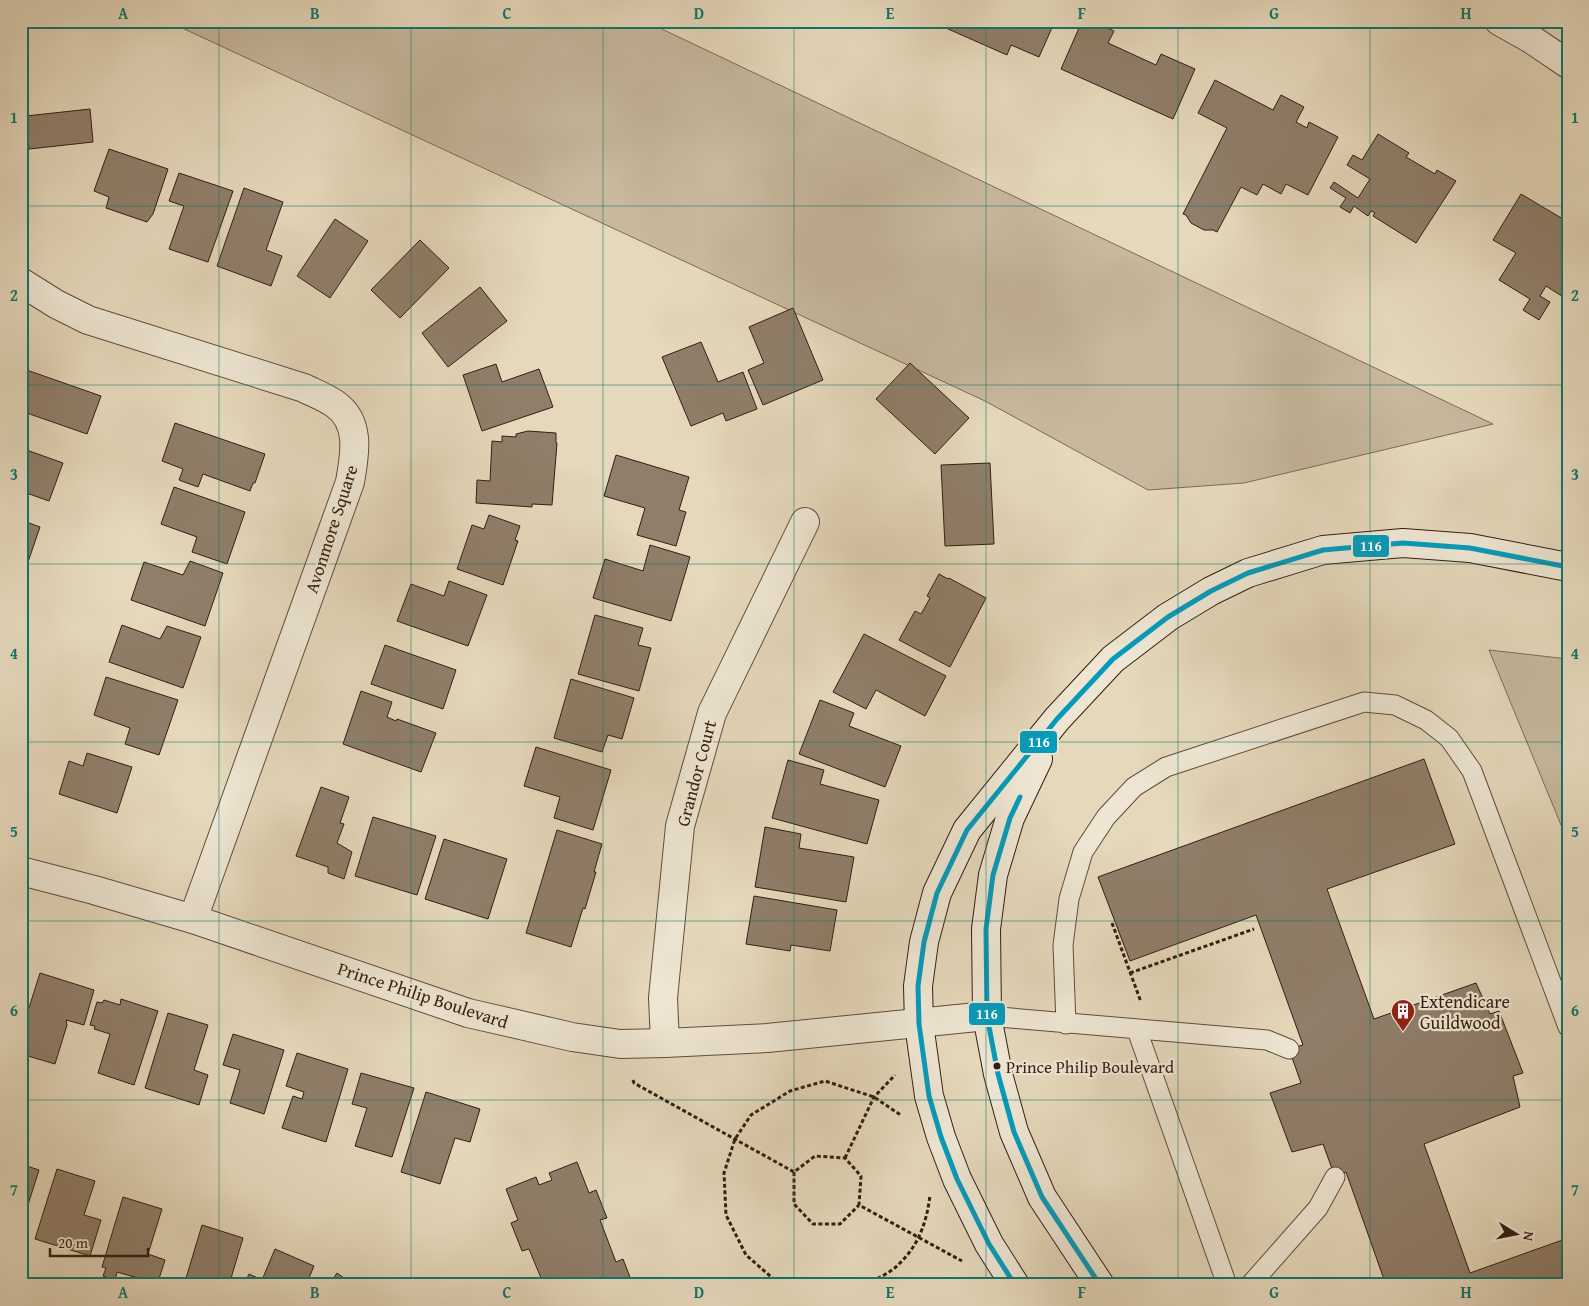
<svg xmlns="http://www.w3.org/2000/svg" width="1589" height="1306" font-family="'Gentium Book Plus',serif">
<rect width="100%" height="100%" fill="#e5d8bb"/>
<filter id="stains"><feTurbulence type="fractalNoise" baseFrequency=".004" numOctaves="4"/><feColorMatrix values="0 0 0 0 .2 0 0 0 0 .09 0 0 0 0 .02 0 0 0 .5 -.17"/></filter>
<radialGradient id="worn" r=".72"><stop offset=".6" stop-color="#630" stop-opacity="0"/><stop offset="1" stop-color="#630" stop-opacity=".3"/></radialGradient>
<g fill="#c7b89e" stroke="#7e6a58">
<path d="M167 21H645L1493 424 1244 483 1148 490 985 401Z"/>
<path d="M1489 650 1568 659V842Z"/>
</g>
<g fill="#907e6a" stroke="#341d12">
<path d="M930 21H1055L1039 57 1011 45 1007 55Z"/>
<path d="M1082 21H1092L1114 31 1108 43 1156 65 1161 54 1195 69 1173 119 1061 69Z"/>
<path d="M1215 80 1273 110 1281 95 1304 107 1296 122 1307 128 1309 122 1338 137 1308 195 1286 184 1281 194 1263 184 1257 195 1241 187 1217 232 1213 230H1204L1191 223 1186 215 1183 214 1227 128 1198 113Z"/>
<path d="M90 109 93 142 29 149 26 116Z"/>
<path d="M1378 134 1409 153 1406 157 1435 174 1437 170 1456 181 1416 243 1373 216 1375 213 1371 211 1368 216 1354 206 1350 213 1340 207 1346 198 1330 188 1334 182 1358 198 1370 179 1347 165 1353 155 1362 160Z"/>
<path d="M109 149 168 169 153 214 147 222 106 208 109 197 94 191Z"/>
<path d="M179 173 233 191 208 262 169 249 184 206 169 201Z"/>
<path d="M244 188 283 202 266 250 282 256 271 286 217 266Z"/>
<path d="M1521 194 1568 222V300L1546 286 1540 296 1550 302 1539 320 1523 310 1530 299 1499 280 1516 253 1493 240Z"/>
<path d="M335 219 368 241 330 298 297 276Z"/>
<path d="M420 240 449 268 400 318 371 290Z"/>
<path d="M480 287 507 321 448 367 422 333Z"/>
<path d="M793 308 823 380 763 405 748 370 764 363 749 327Z"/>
<path d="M701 342 718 382 743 372 757 409 726 421 723 413 691 426 662 357Z"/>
<path d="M910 363 969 418 935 454 876 399Z"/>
<path d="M496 364 502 382 539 369 553 407 482 431 463 375Z"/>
<path d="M21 368 101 396 87 434 21 411Z"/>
<path d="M175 423 265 454 255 483H253L250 491 203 474 198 487 179 480 183 469 162 461Z"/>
<path d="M528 431 556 433V443H557L552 505 532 504V507L476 503 477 480 490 481 492 441 502 442V436L516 437V434Z"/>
<path d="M21 448 63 463 49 501 21 491Z"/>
<path d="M616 455 689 477 679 510 686 512 676 546 637 535 645 508 604 496Z"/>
<path d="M990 463 994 544 945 546 941 465Z"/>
<path d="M174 487 245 512 227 564 192 552 197 537 161 524Z"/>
<path d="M489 515 520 526 515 540 518 541 503 585 457 569 472 525 484 529Z"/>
<path d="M21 520 40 527 27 565 21 563Z"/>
<path d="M650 545 690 557 671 621 593 598 605 559 643 571Z"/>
<path d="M190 561 223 573 205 626 131 600 144 562 183 575Z"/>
<path d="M21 574 27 576 21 593Z"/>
<path d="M939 574 948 579 949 578 986 598 950 667 899 640 915 611 921 614 930 598 927 596Z"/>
<path d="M449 581 487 595 468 646 397 621 411 584 444 596Z"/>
<path d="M595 615 643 628 638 645 651 648 639 691 578 674Z"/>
<path d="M122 625 160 639 167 626 201 637 183 688 109 662Z"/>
<path d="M864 634 946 676 925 716 876 690 866 709 833 692Z"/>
<path d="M385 645 456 670 443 709 371 684Z"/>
<path d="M106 677 178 700 159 755 125 744 130 728 94 715Z"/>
<path d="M571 679 634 698 622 739 608 735 602 752 554 738Z"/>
<path d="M361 691 392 702 387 717 396 721 397 719 436 733 421 772 343 744Z"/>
<path d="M820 700 854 713 849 726 901 746 885 787 799 754Z"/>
<path d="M536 747 611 770 593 830 554 818 560 797 524 786Z"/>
<path d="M87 753 132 767 117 813 59 794 69 761 83 766Z"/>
<path d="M1424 759 1455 844 1327 889 1374 1019 1476 983 1490 1014 1499 1011 1523 1073 1513 1076 1520 1107 1424 1144 1470 1273 1568 1238V1285H1386L1346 1172 1335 1177 1323 1144 1292 1152 1270 1093 1301 1083 1289 1049 1303 1045 1256 915 1130 961 1098 877Z"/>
<path d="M788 760 824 770 820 784 879 800 867 844 772 818Z"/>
<path d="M321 787 349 797 340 823 344 824 337 843 352 852 344 879 328 873V867L296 856Z"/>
<path d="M373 817 436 836 417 895 355 876Z"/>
<path d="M765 827 801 834 799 848 854 857 846 902 755 887Z"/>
<path d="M557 830 602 844 594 872H596L585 909 583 908 571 947 526 933Z"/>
<path d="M444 839 507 859 488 919 425 899Z"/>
<path d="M754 896 837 910 830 951 791 945 790 951 746 944Z"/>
<path d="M40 973 94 990 84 1025 66 1020 67 1025 55 1064 21 1054V1033Z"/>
<path d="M121 999 158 1011 134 1085 98 1073 110 1034 94 1029 95 1026 90 1025 97 1002 102 1003 104 1000 120 1005Z"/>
<path d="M168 1013 208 1025 194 1070 208 1075 199 1105 145 1088Z"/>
<path d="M233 1034 284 1050 264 1114 230 1103 240 1070 223 1065Z"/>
<path d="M297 1053 348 1069 326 1142 282 1128 293 1096 302 1099 304 1092 286 1086Z"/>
<path d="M361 1073 414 1088 392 1157 355 1146 367 1108 352 1104Z"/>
<path d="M426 1092 480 1109 470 1142 455 1138 440 1184 401 1172Z"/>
<path d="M577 1162 589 1193 596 1190 607 1218 600 1220 616 1262 623 1259 633 1285H534L533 1281 541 1278 529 1249 522 1251 511 1223 518 1220 506 1189 536 1177 539 1185 552 1180 549 1173Z"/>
<path d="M21 1164 39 1170 21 1227Z"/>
<path d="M57 1169 95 1181 84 1215 101 1220 90 1256 35 1239Z"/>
<path d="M123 1197 162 1209 148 1254 165 1260 157 1285H142L136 1283 138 1278 117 1272 115 1280 103 1276 106 1268 102 1267Z"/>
<path d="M202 1225 243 1238 229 1285H184Z"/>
<path d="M275 1249 314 1266 306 1285H244L249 1274 262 1280Z"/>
<path d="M337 1273 354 1285H329Z"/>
</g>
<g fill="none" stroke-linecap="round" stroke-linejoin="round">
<g stroke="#604c3c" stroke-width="21">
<g id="lane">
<path d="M987 1016 1267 1040 1289 1049"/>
<path d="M1066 1024 1063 945 1069 899 1083 852 1106 817 1134 787 1166 767 1364 702 1395 705 1426 720 1449 738 1472 771 1568 1027"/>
<path d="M1137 1030 1227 1285"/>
<path d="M1250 1285 1318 1208 1335 1177"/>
</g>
</g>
<g stroke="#604c3c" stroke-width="30">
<g id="street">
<path d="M1499 21 1531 39 1568 64"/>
<path d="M21 282 56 304 88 320 304 388C314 393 325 397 335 404 361 422 355 454 350 482L193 919"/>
<path d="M21 871 94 890 193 919 468 1013 572 1037 620 1044 665 1043 767 1038 987 1016"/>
<path d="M665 1043 663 998 680 826 712 713 805 522"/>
</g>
</g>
<g stroke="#341d12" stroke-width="30">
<g id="secondary">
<path d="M1038 759 1010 818 993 875 986 929 987 1016 998 1074 1014 1132 1042 1197 1100 1285"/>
<path d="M1015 1285 989 1244 957 1179 941 1137 929 1096 919 1024 918 986 924 942 937 893 967 830 1057 719 1113 659 1168 617 1211 591 1248 573 1323 550 1403 543 1470 548 1568 567"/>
</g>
</g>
<g stroke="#341d12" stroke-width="3" stroke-dasharray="4 2.5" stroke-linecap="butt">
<path d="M1112 923 1141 1002"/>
<path d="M1130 973 1254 929"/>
<path d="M633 1080 634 1083 794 1172 815 1156 845 1158 861 1176 859 1205 962 1261"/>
<path d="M845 1158 874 1097 895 1075"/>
<path d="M794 1172V1204L813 1224H840L859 1205"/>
<path d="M787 1285 777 1282 746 1255 726 1215 724 1173 735 1139 751 1115 790 1091 825 1081 874 1097 902 1116"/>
<path d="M866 1285C877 1278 891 1273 899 1264 919 1245 927 1221 930 1195"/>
</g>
<use href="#lane" stroke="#eee6d3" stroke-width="19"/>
<use href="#street" stroke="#eee6d3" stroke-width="28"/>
<use href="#secondary" stroke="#eee6d3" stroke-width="28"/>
<g stroke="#eee6d3" stroke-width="9">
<g id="bus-1">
<path d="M1020 797 1010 818 993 875 986 929 987 1016 998 1074 1014 1132 1042 1197 1100 1285"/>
<path d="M1015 1285 989 1244 957 1179 941 1137 929 1096 919 1024 918 986 924 942 937 893 967 830 1057 719 1113 659 1168 617 1211 591 1248 573 1323 550 1403 543 1470 548 1568 567"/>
</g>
</g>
<use href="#bus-1" stroke="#059bbb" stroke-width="5"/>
</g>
<path fill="none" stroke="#0f766e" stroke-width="1" stroke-opacity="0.55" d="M219 21V1285M411 21V1285M603 21V1285M794 21V1285M986 21V1285M1178 21V1285M1370 21V1285M21 206H1568M21 385H1568M21 564H1568M21 742H1568M21 921H1568M21 1100H1568"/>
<defs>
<g id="building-pin" transform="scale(1.25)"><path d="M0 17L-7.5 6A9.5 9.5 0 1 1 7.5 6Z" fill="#8f2418" stroke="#eee6d3"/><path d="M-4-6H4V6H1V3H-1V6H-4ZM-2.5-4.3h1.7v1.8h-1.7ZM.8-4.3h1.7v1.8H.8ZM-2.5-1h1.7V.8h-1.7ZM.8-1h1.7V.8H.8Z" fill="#fff"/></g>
</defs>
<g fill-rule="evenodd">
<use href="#building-pin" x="1403" y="1011"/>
</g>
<circle fill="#341d12" stroke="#eee6d3" stroke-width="2" cx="997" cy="1066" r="4.5"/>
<g text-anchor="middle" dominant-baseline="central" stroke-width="4.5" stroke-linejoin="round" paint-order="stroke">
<g font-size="17" fill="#341d12" stroke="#eee6d3" text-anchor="start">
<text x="1006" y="1066">Prince Philip Boulevard</text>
</g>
<g font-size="18" fill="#341d12" stroke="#eee6d3">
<text transform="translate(331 529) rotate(-72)">Avonmore Square</text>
<text transform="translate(696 773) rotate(-75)">Grandor Court</text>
<text transform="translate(423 995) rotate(18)">Prince Philip Boulevard</text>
</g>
<g font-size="18" fill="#341d12" stroke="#eee6d3" text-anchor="start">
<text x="1420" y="1001">Extendicare<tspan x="1420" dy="21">Guildwood</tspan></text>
</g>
</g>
<g stroke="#eee6d3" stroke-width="2">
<rect x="1352" y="534" width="38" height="24" rx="5" fill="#059bbb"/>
<rect x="1019" y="730" width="39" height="24" rx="5" fill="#059bbb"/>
<rect x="968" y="1002" width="38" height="24" rx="5" fill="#059bbb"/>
</g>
<g font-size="14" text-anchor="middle" font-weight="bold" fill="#fff">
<text x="1371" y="551">116</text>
<text x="1039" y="747">116</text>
<text x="987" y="1019">116</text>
</g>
<rect width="1589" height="1306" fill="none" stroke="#e5d8bb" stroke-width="55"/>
<g transform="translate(1516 1234) rotate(100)" stroke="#eee6d3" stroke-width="4" paint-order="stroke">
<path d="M0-4L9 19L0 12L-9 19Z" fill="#341d12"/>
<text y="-8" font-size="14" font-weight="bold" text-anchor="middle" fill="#341d12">N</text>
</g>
<path d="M50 1248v8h98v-8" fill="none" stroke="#341d12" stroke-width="2.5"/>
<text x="58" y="1248" font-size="15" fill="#341d12" stroke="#eee6d3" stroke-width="4" paint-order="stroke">20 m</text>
<rect x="28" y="28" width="1534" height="1250" fill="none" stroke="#0f766e" stroke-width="2"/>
<g font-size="16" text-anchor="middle" font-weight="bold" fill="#0f766e">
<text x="123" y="19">A</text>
<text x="315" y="19">B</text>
<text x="507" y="19">C</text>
<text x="699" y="19">D</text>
<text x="890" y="19">E</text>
<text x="1082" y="19">F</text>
<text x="1274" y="19">G</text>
<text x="1466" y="19">H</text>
<text x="14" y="123">1</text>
<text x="1575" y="123">1</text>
<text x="14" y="301">2</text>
<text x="1575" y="301">2</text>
<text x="14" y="480">3</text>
<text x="1575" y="480">3</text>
<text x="14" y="659">4</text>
<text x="1575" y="659">4</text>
<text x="14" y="837">5</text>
<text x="1575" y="837">5</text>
<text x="14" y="1016">6</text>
<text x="1575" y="1016">6</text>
<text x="14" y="1195">7</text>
<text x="1575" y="1195">7</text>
<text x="123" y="1298">A</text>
<text x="315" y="1298">B</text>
<text x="507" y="1298">C</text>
<text x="699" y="1298">D</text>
<text x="890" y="1298">E</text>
<text x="1082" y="1298">F</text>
<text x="1274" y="1298">G</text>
<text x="1466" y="1298">H</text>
</g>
<rect width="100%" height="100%" filter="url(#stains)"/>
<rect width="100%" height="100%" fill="url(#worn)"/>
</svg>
